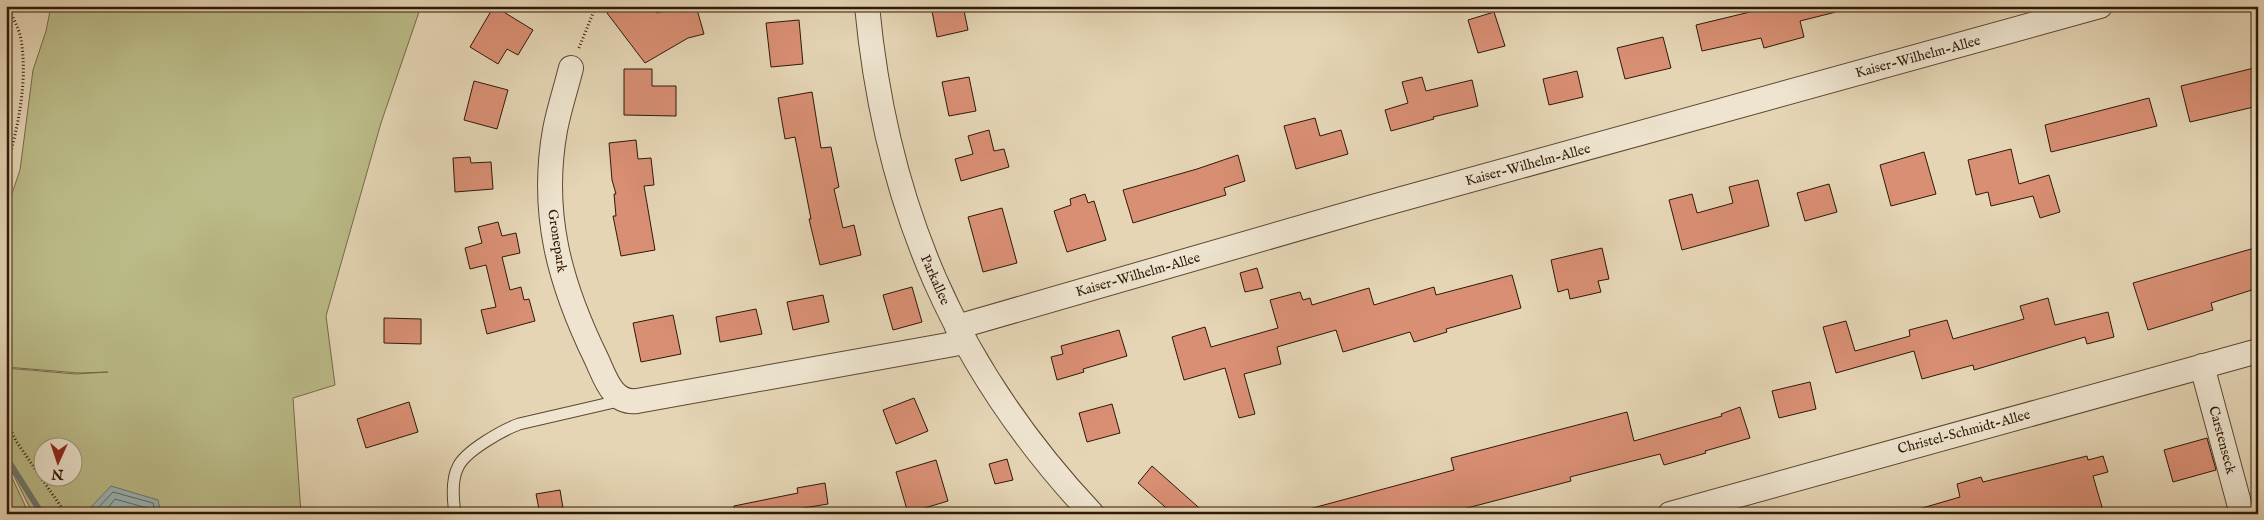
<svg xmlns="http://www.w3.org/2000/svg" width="2264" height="520" font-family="'IM FELL English',serif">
<rect width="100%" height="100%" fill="#e5d5b5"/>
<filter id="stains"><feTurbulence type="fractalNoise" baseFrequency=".004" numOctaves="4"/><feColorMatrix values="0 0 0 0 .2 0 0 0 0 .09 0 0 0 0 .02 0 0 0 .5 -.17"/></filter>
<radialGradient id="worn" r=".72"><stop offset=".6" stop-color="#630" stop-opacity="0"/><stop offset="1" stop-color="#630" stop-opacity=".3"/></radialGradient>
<g fill="#bbbc89" stroke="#746a48" fill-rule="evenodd">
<path d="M51 6H421L381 123 326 316 335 385 293 398 301 514H33L10 468 6 465V368L75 374 108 372 79 373 6 367V211L20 170 33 70 46 31ZM42 448H72V478H42Z"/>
<path d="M6 468 8 469 29 514H6Z"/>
</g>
<path fill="#99b6b7" stroke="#6e7771" d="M111 486 158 500 161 514H92V506Z"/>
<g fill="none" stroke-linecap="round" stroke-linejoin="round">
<g stroke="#64685f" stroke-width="1">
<path d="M97 514 98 508 113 492 153 503 156 514"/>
<path d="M103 514 115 499 147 508 149 514"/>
</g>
<path stroke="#6e7771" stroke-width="6" d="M6 457 42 514"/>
</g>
<g fill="#d98f74" stroke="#2e1907">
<path d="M494 6 533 30 518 55 507 49 498 64 470 47Z"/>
<path d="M617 6H653L657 13 682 6H696L704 34 688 38 645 63 607 13Z"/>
<path d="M931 6H963L968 30 937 37Z"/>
<path d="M1752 6H1836V12L1800 21 1804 37 1764 48 1761 38 1702 51 1696 25 1754 11Z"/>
<path d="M1494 12 1505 46 1478 53 1468 20Z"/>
<path d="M799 20 803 64 771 67 766 23Z"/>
<path d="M1663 37 1671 68 1625 79 1617 48Z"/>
<path d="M2258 67V106L2190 122 2181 86Z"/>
<path d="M624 69H652V86H676V116L624 115Z"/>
<path d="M1577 71 1583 97 1549 105 1543 79Z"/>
<path d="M969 77 976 111 949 116 942 82Z"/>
<path d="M1422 77 1426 91 1472 80 1478 106 1433 117 1434 119 1391 131 1385 110 1408 103 1402 82Z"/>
<path d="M474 81 508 90 497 129 464 120Z"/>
<path d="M812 92 821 148 831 147 839 187 834 189 843 228 854 225 861 255 820 265 809 219H811L795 137 785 139 778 98Z"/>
<path d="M2149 98 2157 126 2051 152 2045 125Z"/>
<path d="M1315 118 1320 136 1341 130 1348 154 1296 169 1284 126Z"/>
<path d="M989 130 994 151 1004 149 1009 167 961 181 955 159 973 154 968 136Z"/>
<path d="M636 140 638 159 651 158 654 185 644 186 655 250 621 256 613 216H616L614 194H616L612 180 609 143Z"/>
<path d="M2011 149 2019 184 2049 175 2060 212 2040 218 2033 196 1991 206 1988 192 1976 195 1968 160Z"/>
<path d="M1924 152 1936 194 1891 206 1880 165Z"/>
<path d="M1238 155 1245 181 1224 188 1226 195 1133 223 1123 190 1197 169Z"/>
<path d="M470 157 471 163 491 162 493 189 455 192 453 158Z"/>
<path d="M1758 180 1769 226 1682 250 1669 200 1692 194 1697 213 1733 203 1729 187Z"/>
<path d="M1829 184 1837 212 1805 221 1797 193Z"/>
<path d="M1085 194 1088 203 1094 201 1106 240 1067 252 1054 211 1071 205 1070 199Z"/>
<path d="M1002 208 1017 263 983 272 968 217Z"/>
<path d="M498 222 502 236 516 233 520 253 502 257 510 290 521 287 524 300 529 299 535 321 487 334 481 310 496 307 486 265 470 269 465 248 482 243 478 227Z"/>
<path d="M2258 247V288L2211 303 2213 310 2148 330 2133 283Z"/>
<path d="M1602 248 1609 279 1598 281 1601 292 1570 299 1568 289 1558 292 1551 260Z"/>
<path d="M1257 268 1263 288 1245 292 1240 273Z"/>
<path d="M1512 275 1521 308 1446 329 1447 332 1414 342 1410 332 1343 352 1336 330 1277 347 1281 364 1244 374 1255 414 1239 418 1225 368 1184 380 1172 337 1205 327 1211 347 1278 328 1270 300 1300 292 1303 300 1310 298 1312 305 1369 288 1374 305 1434 287 1436 295Z"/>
<path d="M912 287 922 322 893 330 883 295Z"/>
<path d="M823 295 829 322 793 330 787 302Z"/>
<path d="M2048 298 2055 325 2108 312 2114 337 2087 344 2085 337 1974 370 1973 365 1922 379 1914 351 1836 373 1823 327 1846 321 1855 351 1910 336 1909 330 1947 320 1953 339 2024 319 2020 306Z"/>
<path d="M756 309 762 334 720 342 716 317Z"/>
<path d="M673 315 681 354 641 362 633 323Z"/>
<path d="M384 318 421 319V344L384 343Z"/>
<path d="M1119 330 1127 356 1083 369 1084 372 1057 380 1051 357 1063 354 1061 346Z"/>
<path d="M1810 382 1816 409 1779 418 1772 391Z"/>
<path d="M914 398 928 431 896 444 883 410Z"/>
<path d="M409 402 418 432 366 448 357 419Z"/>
<path d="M1112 404 1120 433 1087 442 1079 413Z"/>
<path d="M1740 407 1750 438 1705 451 1706 453 1664 465 1660 454 1570 477 1571 481 1444 514H1309V509L1454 470 1451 458 1627 412 1634 441 1722 416 1721 414Z"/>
<path d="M2207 438 2216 470 2173 482 2164 450Z"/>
<path d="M2087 456 2088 460 2103 456 2108 472 2093 476 2104 514H1920L1919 509 1960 497 1957 484 1981 477 1983 482Z"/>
<path d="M1007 459 1013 480 995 484 989 464Z"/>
<path d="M936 460 948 501 908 513 896 472Z"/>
<path d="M1152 466 1206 514H1173L1138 483Z"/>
<path d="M825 483 828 504 785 511 786 514H734V506L798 493 797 488Z"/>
<path d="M560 490 564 514H540L536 494Z"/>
</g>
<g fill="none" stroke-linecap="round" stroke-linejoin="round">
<g stroke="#5c4832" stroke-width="13">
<path id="lane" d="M455 514C453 500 451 480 458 467 465 451 503 430 519 424L623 400"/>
</g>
<g stroke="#5c4832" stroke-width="26">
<g id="street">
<path d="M867 6C886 206 954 367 1092 514"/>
<path d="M571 68C566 88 559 109 555 130 540 214 560 284 596 358 605 377 612 404 637 401L965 342"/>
<path d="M957 327 1369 208 2100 6"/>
<path d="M2202 366 2242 514"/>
<path d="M1670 514 2258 351"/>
</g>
</g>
<g stroke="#2e1907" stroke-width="3" stroke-dasharray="1 2.5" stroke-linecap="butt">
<path d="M579 48 596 6"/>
<path d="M6 169C18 128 28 82 21 39 19 28 12 17 8 6"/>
<path d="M6 420 16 441 66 514"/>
</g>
<use href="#lane" stroke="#eee4cf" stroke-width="11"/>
<use href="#street" stroke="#eee4cf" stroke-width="24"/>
</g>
<g text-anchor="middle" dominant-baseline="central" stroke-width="5" stroke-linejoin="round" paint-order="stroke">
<g font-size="14" fill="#2e1907" stroke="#eee4cf">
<text transform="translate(1918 57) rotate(-15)">Kaiser-Wilhelm-Allee</text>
<text transform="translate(1528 165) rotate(-15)">Kaiser-Wilhelm-Allee</text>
<text transform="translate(557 241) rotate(81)">Gronepark</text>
<text transform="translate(1138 275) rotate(-16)">Kaiser-Wilhelm-Allee</text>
<text transform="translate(935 280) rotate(66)">Parkallee</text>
<text transform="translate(1964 432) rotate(-15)">Christel-Schmidt-Allee</text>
<text transform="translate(2222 440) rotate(75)">Carstenseck</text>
</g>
</g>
<rect width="2264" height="520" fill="none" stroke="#e5d5b5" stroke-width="25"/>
<rect x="8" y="8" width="2249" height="505" fill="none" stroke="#2e1907" stroke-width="2.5"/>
<rect x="12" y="12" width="2239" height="495" fill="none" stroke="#2e1907"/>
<g transform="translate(58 462) rotate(183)"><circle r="24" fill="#eee4cf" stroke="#a1937f"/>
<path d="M0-4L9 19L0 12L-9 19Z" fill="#8f2418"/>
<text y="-8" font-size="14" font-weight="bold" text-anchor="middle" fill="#2e1907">N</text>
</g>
<rect width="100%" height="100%" filter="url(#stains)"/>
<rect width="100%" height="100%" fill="url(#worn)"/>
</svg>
